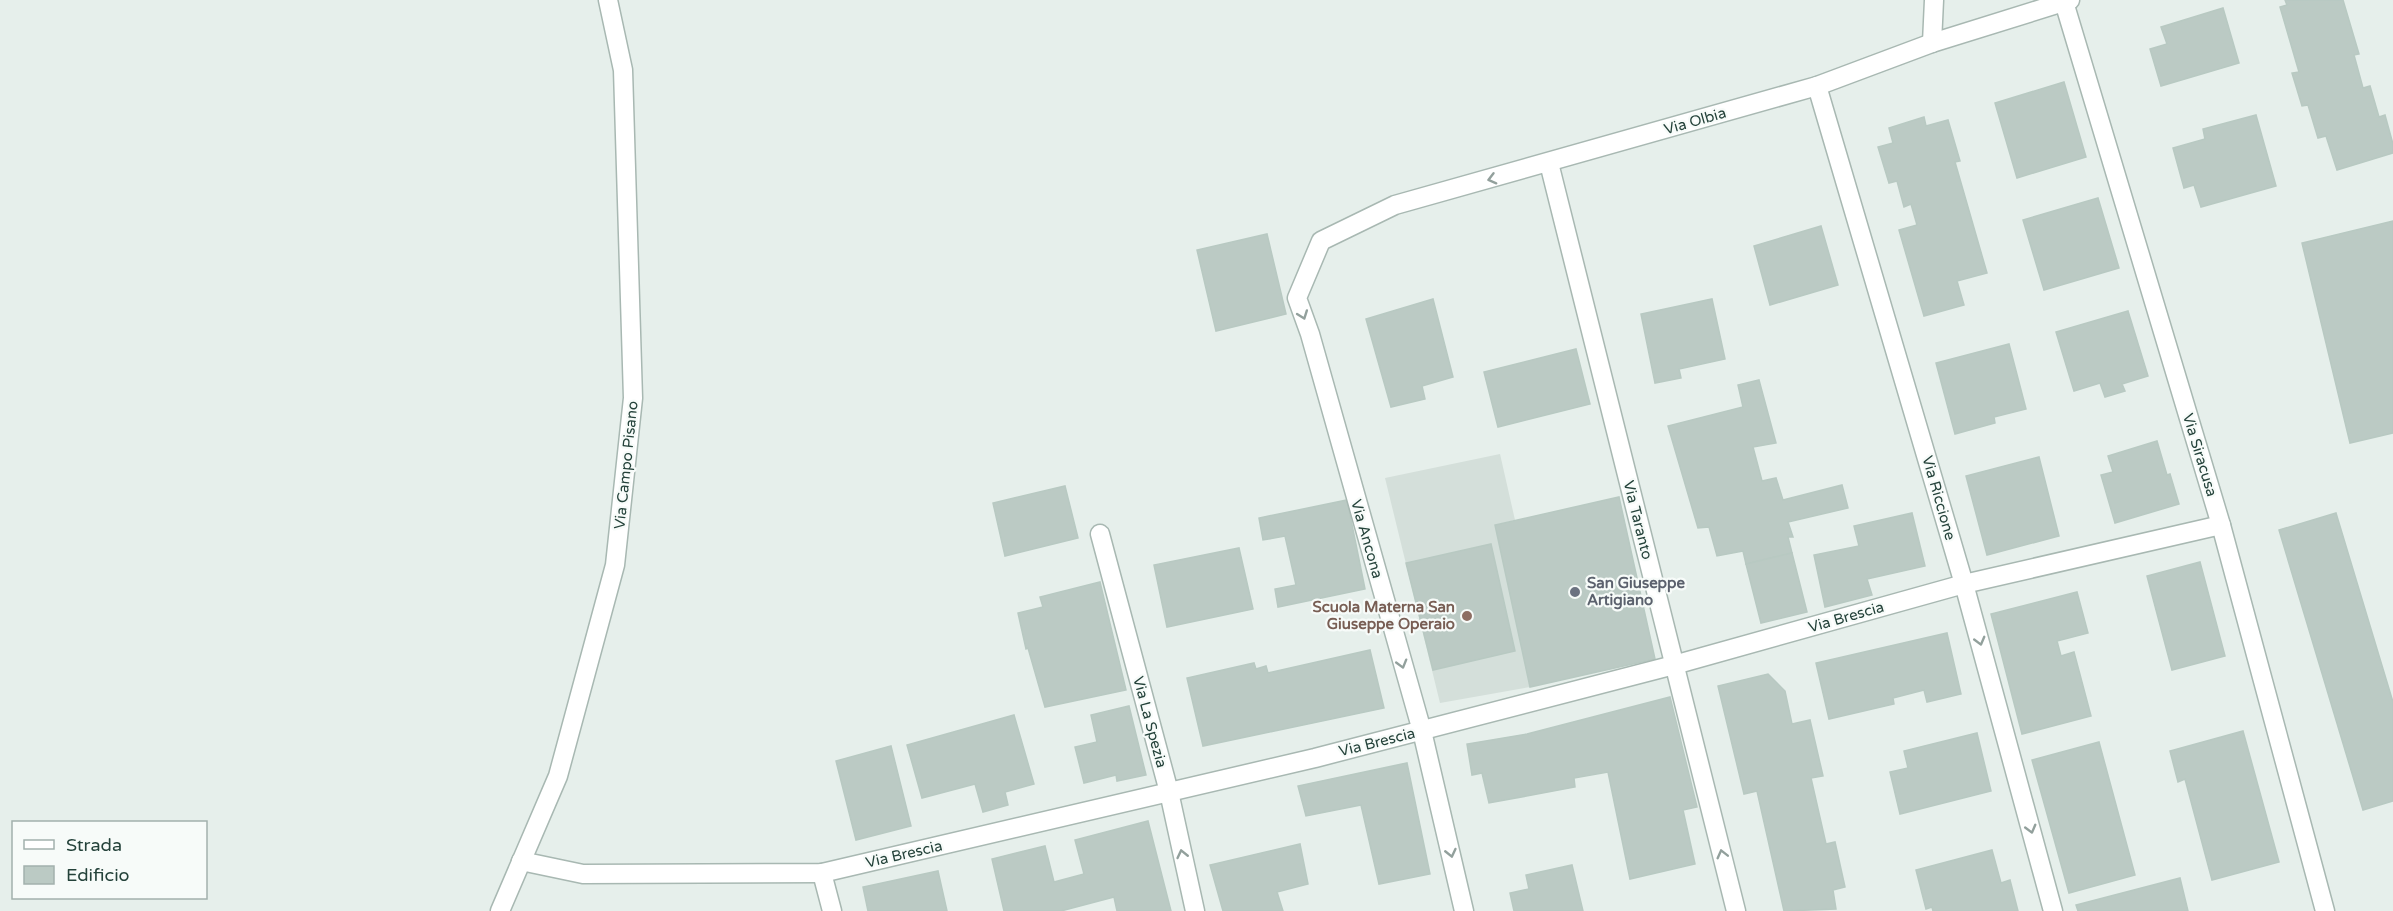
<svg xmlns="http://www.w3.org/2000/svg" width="2393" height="911" font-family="'Varela Round',sans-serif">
<rect width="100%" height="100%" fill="#e6efeb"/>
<path fill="#d4dfda" d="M1500 454 1515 520 1495 525 1530 687 1440 703 1385 478Z"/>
<g fill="#bbcac4" stroke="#b8c9c2" stroke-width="1.5">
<path d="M2285 0H2343L2359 54 2354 55 2363 88 2370 86 2379 117 2385 115 2393 144V153L2337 170 2326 136 2318 138 2308 105 2302 106 2292 73 2299 72 2280 7 2287 5Z"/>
<path d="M2223 8 2239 63 2161 86 2150 49 2167 44 2161 27Z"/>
<path d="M2064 82 2086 157 2017 178 1995 103Z"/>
<path d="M2256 115 2276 186 2201 207 2194 185 2184 188 2173 148 2205 139 2203 129Z"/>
<path d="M1924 117 1926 126 1948 120 1960 161 1955 162 1987 273 1957 281 1964 305 1924 316 1899 230 1917 225 1911 204 1904 207 1897 181 1889 183 1878 147 1893 143 1889 128Z"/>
<path d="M2098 198 2119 268 2044 290 2023 220Z"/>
<path d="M2393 221V433L2350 443 2302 243Z"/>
<path d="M1821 226 1838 285 1770 305 1754 246Z"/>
<path d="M1267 234 1286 314 1216 331 1197 250Z"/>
<path d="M1433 299 1453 377 1422 386 1425 399 1391 407 1366 319Z"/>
<path d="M1712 299 1725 359 1679 369 1681 378 1655 383 1641 314Z"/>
<path d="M2128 311 2148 376 2122 384 2125 391 2105 397 2100 383 2074 391 2056 332Z"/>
<path d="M2009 344 2026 409 1994 417 1995 423 1955 434 1936 363Z"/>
<path d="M1576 349 1590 404 1498 427 1484 372Z"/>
<path d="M1759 380 1776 443 1753 447 1762 481 1776 478 1783 500 1842 485 1848 508 1788 522 1793 537H1788L1792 553 1746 564 1743 551 1717 556 1709 527 1698 528 1668 426 1743 407 1738 385Z"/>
<path d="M2157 441 2167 475 2170 474 2179 504 2115 523 2101 475 2113 472 2108 456Z"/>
<path d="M2039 457 2059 536 1987 555 1966 476Z"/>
<path d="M1065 486 1078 538 1005 556 993 503Z"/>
<path d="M1619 497 1655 659 1530 687 1495 525Z"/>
<path d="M1347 500 1365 589 1278 607 1275 589 1296 585 1285 536 1263 540 1259 518Z"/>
<path d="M1912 513 1925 566 1867 579 1872 595 1825 607 1814 555 1859 546 1854 526Z"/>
<path d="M2336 513 2393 702V801L2363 810 2279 530Z"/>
<path d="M1491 544 1515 651 1433 670 1406 563Z"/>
<path d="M1239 548 1253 609 1167 627 1154 565Z"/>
<path d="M1792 553 1807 612 1761 623 1746 564Z"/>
<path d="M2200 562 2225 656 2172 670 2147 576Z"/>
<path d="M1100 582 1126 690 1045 707 1028 648 1026 649 1018 613 1043 607 1040 597Z"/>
<path d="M2077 592 2088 633 2057 641 2061 656 2074 652 2091 716 2022 734 1991 614Z"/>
<path d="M1947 633 1961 694 1927 702 1924 690 1893 698 1894 704 1829 719 1816 663Z"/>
<path d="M1370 650 1384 708 1203 746 1187 678 1254 663 1256 669 1266 666 1268 673Z"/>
<path d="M1768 674 1785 691 1792 724 1810 720 1823 776 1811 778 1826 844 1835 842 1845 887 1833 890 1836 909 1784 911 1757 791 1744 794 1718 686Z"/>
<path d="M1670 697 1697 807 1683 810 1695 864 1630 879 1608 772 1574 778 1575 787 1489 803 1482 773 1472 775 1467 744 1527 734Z"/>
<path d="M1129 706 1146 775 1117 781 1116 775 1084 783 1075 747 1097 742 1091 715Z"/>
<path d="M1014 715 1034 784 1005 792 1008 805 983 812 975 784 922 798 907 745Z"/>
<path d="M2243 731 2279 862 2212 880 2185 779 2178 782 2170 751Z"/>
<path d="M1977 733 1991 791 1900 814 1890 772 1908 768 1904 751Z"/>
<path d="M2099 742 2135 875 2069 893 2032 760Z"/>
<path d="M891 746 911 826 856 840 836 761Z"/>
<path d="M1407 763 1430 874 1379 884 1361 805 1306 816 1298 786Z"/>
<path d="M1148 821 1171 911H1117L1114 897 1061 911H1004L992 859 1045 846 1054 882 1084 874 1075 840Z"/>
<path d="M1300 844 1308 884 1277 892 1283 911H1223L1210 865Z"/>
<path d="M1992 850 2001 883 2010 880 2018 911H1933L1932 907 1926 909 1916 870Z"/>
<path d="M1572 865 1583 911H1514L1510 893 1529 889 1526 875Z"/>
<path d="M938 871 947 911H868L863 887Z"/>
<path d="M2180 878 2188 911H2078L2076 905Z"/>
</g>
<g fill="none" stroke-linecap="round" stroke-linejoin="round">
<g stroke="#a8b8b2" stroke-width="21">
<g id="minor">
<path d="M2064 2 2221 525 2325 911"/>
<path d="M1932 43 1934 0"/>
<path d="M1817 86 1964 584 2053 911"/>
<path d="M1549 163 1736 911"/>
<path d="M1100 534 1169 792 1195 911"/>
<path d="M521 861 583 874 822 873 1315 758 1674 665 1964 584 2221 525"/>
<path d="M822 873 832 911"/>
<path d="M500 911 558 776 615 565 633 398 623 70 608 0"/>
<path d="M1464 911 1422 731 1310 334 1297 298 1321 241 1395 205 1817 86 1932 43 2070 0"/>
</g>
</g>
<use href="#minor" stroke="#fff" stroke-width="18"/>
</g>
<defs><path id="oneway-chevron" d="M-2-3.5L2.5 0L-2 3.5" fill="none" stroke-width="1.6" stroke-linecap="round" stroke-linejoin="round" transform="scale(1.5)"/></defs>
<g stroke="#92a09c">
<use href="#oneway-chevron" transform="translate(1492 179) rotate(165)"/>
<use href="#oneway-chevron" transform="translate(1303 315) rotate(70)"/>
<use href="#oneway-chevron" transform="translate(1980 641) rotate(75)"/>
<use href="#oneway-chevron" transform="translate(1402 664) rotate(74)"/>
<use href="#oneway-chevron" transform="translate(2031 829) rotate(75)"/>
<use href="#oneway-chevron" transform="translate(1451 853) rotate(77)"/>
<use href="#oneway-chevron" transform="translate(1182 854) rotate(-103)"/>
<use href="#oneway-chevron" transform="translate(1722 854) rotate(-104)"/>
</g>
<circle fill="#6b7280" stroke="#f7fbf9" stroke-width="2" cx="1575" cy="592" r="6"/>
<circle fill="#8d6e63" stroke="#f7fbf9" stroke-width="2" cx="1467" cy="616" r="6"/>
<g text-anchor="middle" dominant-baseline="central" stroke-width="4.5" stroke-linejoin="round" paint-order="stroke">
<g font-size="15" fill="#24423a" stroke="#f7fbf9">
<text transform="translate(1695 121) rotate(-16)">Via Olbia</text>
<text transform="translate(2200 455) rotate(73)">Via Siracusa</text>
<text transform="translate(626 465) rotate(-84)">Via Campo Pisano</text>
<text transform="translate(1939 498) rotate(74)">Via Riccione</text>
<text transform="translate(1638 520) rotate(76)">Via Taranto</text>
<text transform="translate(1367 539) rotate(74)">Via Ancona</text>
<text transform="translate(1846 617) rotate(-16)">Via Brescia</text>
<text transform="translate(1150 722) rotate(75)">Via La Spezia</text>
<text transform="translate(1377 742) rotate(-14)">Via Brescia</text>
<text transform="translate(904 854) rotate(-13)">Via Brescia</text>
</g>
<g font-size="15" font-weight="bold" fill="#5b616d" stroke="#f7fbf9" text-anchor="start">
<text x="1587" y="583">San Giuseppe<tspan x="1587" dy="17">Artigiano</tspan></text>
</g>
<g font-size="15" font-weight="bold" fill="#785e54" stroke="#f7fbf9" text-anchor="end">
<text x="1455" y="607">Scuola Materna San<tspan x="1455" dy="17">Giuseppe Operaio</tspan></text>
</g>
</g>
<rect x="12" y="821" width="195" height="78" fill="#f7fbf9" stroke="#a3b1ad" stroke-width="1.5"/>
<rect x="24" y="840" width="30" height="9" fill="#ffffff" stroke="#a3b1ad" stroke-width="1.5"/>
<text x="66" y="851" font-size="18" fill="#24423a">Strada</text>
<rect x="24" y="866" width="30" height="18" fill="#bbcac4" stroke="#a3b1ad" stroke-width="1.5"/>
<text x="66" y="881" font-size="18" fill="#24423a">Edificio</text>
</svg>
